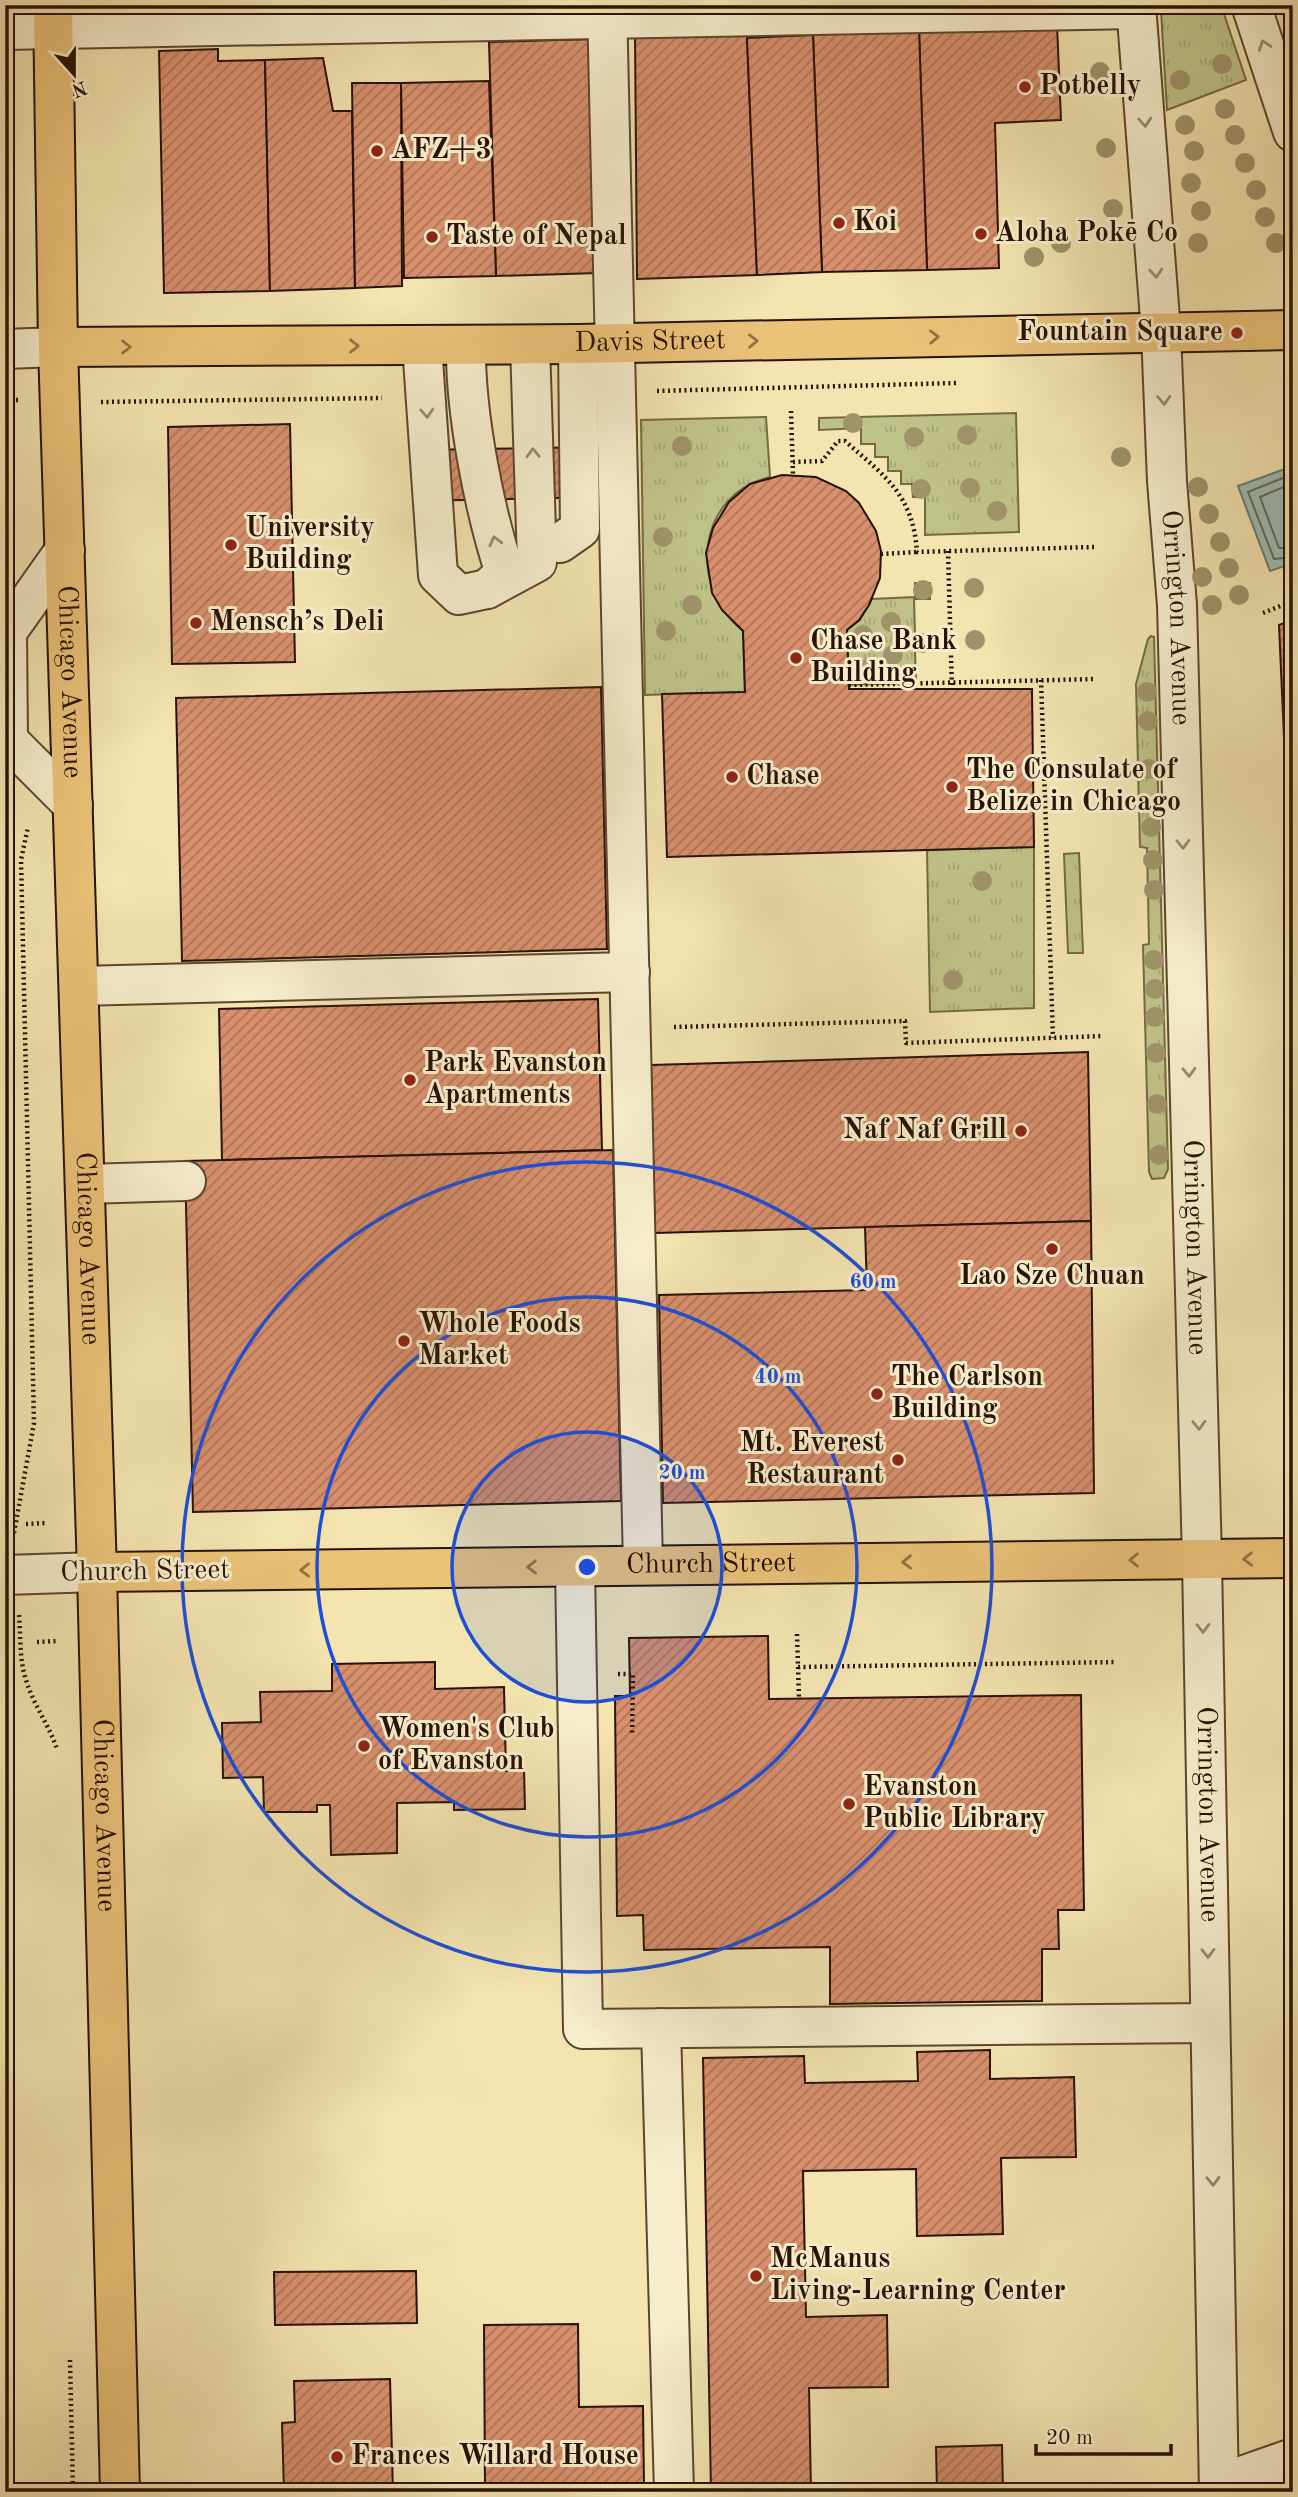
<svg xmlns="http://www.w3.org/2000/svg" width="1298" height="2497" font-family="'Old Standard TT',serif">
<defs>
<pattern id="grass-tufts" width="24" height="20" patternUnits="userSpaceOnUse" patternTransform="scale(1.75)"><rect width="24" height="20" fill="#bfc288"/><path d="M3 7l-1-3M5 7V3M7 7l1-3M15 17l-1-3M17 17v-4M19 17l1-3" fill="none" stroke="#a4a674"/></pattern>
<pattern id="building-hatch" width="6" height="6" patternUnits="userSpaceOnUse" patternTransform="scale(1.75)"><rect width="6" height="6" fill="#d8906d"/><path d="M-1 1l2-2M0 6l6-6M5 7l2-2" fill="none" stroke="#af7457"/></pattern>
</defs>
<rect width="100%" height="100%" fill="#f3e4b0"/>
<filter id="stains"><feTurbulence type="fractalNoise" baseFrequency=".00286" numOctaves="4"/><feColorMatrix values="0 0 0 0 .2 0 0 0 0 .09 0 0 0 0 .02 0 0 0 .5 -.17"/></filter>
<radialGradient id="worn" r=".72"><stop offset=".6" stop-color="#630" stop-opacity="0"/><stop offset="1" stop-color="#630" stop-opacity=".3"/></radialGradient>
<g fill="url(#grass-tufts)" stroke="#746a44" stroke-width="2">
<path d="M1176 5H1221L1246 80 1167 110 1161 11Z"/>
<path d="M1016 413 1019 532 925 535V497H913L912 484H901V471H888V457H875V444H861V428L819 430V418Z"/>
<path d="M766 417 770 477C697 494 687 587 743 631L745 692 645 695 641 420Z"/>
<path d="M915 583H930V599H914L915 634H930L931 651H915L916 683 849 685 847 630 860 620 872 599 915 597Z"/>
<path d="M1151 636 1154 637 1168 1169 1164 1178 1152 1179 1149 1172 1143 945 1149 944 1147 848 1140 847 1136 684 1148 639Z"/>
<path d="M1034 847V1008L930 1012 927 850Z"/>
<path d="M1079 853 1083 953H1068L1064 854Z"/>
</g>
<path fill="#9ebcb5" stroke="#6f786d" stroke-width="2" d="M1293 466V563L1270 571 1238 486Z"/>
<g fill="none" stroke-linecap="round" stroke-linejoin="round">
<g stroke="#63675b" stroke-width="2">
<path d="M1293 474 1248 492 1274 559 1293 557"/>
<path d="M1293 483 1260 497 1279 548H1293"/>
</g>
</g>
<g fill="url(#building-hatch)" stroke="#281201" stroke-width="2">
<path d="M1057 24 1061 120 995 123 999 268 927 270 919 29Z"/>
<path d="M919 29 927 270 822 272 813 35Z"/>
<path d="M751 31 747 38 757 275 637 279 635 33Z"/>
<path d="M813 35 822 272 757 275 747 38Z"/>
<path d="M592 39 598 273 496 276 489 42Z"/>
<path d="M218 49V61L265 60 270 291 164 293 159 51Z"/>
<path d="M323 58 333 111H352L355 288 270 291 265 60Z"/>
<path d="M489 81 496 276 404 278 401 83Z"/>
<path d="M352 83H401L402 286 355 288Z"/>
<path d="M290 424 295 662 172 664 168 427Z"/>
<path d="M598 447 599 497 419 501 418 450Z"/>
<path d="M782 475 816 477 846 491 859 503 876 531 881 551 880 578 869 605 859 620 847 630 849 689H1032L1034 847 667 857 662 694 745 692 743 631 722 610 712 593 706 553 713 528 729 502 750 484Z"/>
<path d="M1293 620V872L1290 873 1279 625Z"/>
<path d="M601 687 607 949 182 961 176 698Z"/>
<path d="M1293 872V1104H1289L1290 873Z"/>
<path d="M598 999 602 1150 222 1160 219 1009Z"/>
<path d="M1088 1052 1091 1221 655 1233 651 1065Z"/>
<path d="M1289 1104H1293V1254L1290 1129Z"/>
<path d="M613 1150 621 1501 193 1512 185 1161Z"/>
<path d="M1091 1221 1094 1493 663 1503 659 1295 867 1290 865 1227Z"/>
<path d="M768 1636 769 1699 1081 1695 1084 1910H1058L1059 1949H1042V2001L830 2004V1947L644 1950 643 1915 617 1916 615 1696H630L629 1638Z"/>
<path d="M435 1662V1689L504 1687 506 1771 524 1770 525 1809 454 1810V1802L397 1803V1853L331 1855 330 1805H317V1812H264L263 1777 223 1778 222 1723 261 1722 260 1692 332 1691V1664Z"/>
<path d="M990 2050V2079L1074 2077 1076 2157 1001 2158 1003 2234 917 2236 916 2169 803 2171 806 2317 887 2315 888 2387 809 2388 811 2492H711L703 2058 804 2056 805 2083 918 2081 917 2052Z"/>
<path d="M416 2271 417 2323 275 2325 274 2272Z"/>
<path d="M578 2324 579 2407 643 2406 644 2487 485 2489 484 2325Z"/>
<path d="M390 2379 393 2492H284L282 2423 295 2422 294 2381Z"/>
<path d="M1002 2445 1003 2492H937L936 2447Z"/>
</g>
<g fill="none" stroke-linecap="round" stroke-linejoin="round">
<g stroke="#5b462d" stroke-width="42">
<g id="minor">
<path d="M607 5 643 1565"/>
<path id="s1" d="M1136 5 1161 332 1167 481 1177 605 1202 1560 1219 2492"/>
<path d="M1251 5 1293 132"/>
<path d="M5 30 1136 9"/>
<path d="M422 345 438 575 459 595 487 589 505 573C484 509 465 412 466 345"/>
<path d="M5 349 58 347"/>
<path d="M560 543 580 529 578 344"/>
<path d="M65 550 7 632 8 740 73 805"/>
<path d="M487 589 537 562 530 345"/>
<path d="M79 986 630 972"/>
<path d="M85 1184 186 1181"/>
<path d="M575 1567 583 2029 1209 2023"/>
<path d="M5 1575 97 1572"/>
<path d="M661 2028 674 2492"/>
<path d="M1219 2484 1293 2458"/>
</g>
</g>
<g stroke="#281201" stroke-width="42">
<g id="major">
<path id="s2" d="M53 5 58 347 97 1572 120 2492"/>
<path id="s3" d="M58 347 578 344 1293 330"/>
<path id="s4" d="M97 1572 1293 1558"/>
</g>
</g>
<g stroke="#281201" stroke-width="4.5" stroke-dasharray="2 3.5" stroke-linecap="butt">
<path d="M657 391 956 383"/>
<path d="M5 400H18"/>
<path d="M101 402 382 398"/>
<path d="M791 411 793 475"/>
<path d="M793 462 822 461 838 441H845C886 477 913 495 917 552L1094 547"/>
<path d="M948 551 952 690"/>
<path d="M881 554 917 552"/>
<path d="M1263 613 1293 601"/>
<path d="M1041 680 1053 1038"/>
<path d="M849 685 1096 679"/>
<path d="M674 1027 905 1021 906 1043 1103 1036"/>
<path d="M26 1524 46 1523"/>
<path d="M14 1533 34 1423 21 860 28 827"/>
<path d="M19 1615C21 1637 19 1659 26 1680 33 1704 49 1725 57 1749"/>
<path d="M797 1634 799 1698"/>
<path d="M37 1642 57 1641"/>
<path d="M798 1667 1116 1662"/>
<path d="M618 1674H633L632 1734"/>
<path d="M70 2360 73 2492"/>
</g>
<use href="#minor" stroke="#f7edcc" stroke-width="38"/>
<use href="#major" stroke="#eac278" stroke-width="38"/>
</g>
<g fill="#a0936a">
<circle cx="1222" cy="64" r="10"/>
<circle cx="1100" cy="72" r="10"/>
<circle cx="1180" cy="80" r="10"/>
<circle cx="1225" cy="109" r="10"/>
<circle cx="1185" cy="125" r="10"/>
<circle cx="1235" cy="135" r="10"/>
<circle cx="1106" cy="148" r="10"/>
<circle cx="1194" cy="151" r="10"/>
<circle cx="1245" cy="163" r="10"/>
<circle cx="1191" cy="183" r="10"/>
<circle cx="1256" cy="190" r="10"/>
<circle cx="1113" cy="209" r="10"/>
<circle cx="1201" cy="211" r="10"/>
<circle cx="1265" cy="217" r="10"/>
<circle cx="1061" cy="243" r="10"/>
<circle cx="1198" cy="243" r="10"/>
<circle cx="1276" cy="243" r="10"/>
<circle cx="1034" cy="257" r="10"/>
<circle cx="853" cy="423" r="10"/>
<circle cx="967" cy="435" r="10"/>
<circle cx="914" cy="437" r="10"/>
<circle cx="682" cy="446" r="10"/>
<circle cx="1121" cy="457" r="10"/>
<circle cx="1198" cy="487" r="10"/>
<circle cx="970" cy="488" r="10"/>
<circle cx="921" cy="489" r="10"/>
<circle cx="997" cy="511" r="10"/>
<circle cx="1209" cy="514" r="10"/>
<circle cx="663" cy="537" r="10"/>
<circle cx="1220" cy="542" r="10"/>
<circle cx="1229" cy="568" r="10"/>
<circle cx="1202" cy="577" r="10"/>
<circle cx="974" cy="588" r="10"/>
<circle cx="923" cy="590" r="10"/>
<circle cx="1239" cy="595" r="10"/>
<circle cx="692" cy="605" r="10"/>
<circle cx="1212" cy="605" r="10"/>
<circle cx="891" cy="622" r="10"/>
<circle cx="666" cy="631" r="10"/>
<circle cx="863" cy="635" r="10"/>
<circle cx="975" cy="640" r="10"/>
<circle cx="923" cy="643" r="10"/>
<circle cx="893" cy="655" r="10"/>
<circle cx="869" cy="668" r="10"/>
<circle cx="1147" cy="692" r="10"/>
<circle cx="1148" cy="721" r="10"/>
<circle cx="1149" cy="769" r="10"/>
<circle cx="1151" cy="827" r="10"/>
<circle cx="1153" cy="860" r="10"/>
<circle cx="982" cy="881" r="10"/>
<circle cx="1154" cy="890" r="10"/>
<circle cx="1154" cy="960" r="10"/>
<circle cx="953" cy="980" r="10"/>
<circle cx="1155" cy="989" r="10"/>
<circle cx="1155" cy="1017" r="10"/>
<circle cx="1156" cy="1053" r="10"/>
<circle cx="1157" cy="1104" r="10"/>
<circle cx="1159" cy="1155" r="10"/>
</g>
<defs><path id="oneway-chevron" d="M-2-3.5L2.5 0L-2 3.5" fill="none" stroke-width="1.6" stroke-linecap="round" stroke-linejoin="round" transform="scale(1.75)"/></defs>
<g stroke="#9a8a71">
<use href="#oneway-chevron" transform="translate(1264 45) rotate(-108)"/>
<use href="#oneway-chevron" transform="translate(1145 122) rotate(86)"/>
<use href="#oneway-chevron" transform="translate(1156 273) rotate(86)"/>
<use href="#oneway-chevron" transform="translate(1164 400) rotate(87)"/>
<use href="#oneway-chevron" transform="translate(427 413) rotate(86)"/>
<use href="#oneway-chevron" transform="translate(533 453) rotate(-92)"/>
<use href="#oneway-chevron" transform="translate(495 541) rotate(-104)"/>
<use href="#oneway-chevron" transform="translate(1183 844) rotate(88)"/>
<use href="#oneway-chevron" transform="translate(1189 1072) rotate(88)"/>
<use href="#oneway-chevron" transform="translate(1199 1425) rotate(89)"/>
<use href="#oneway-chevron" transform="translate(1203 1628) rotate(89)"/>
<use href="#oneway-chevron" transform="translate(1208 1953) rotate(89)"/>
<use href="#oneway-chevron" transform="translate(1213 2181) rotate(89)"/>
</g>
<g stroke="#937342">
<use href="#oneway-chevron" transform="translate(934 337) rotate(-1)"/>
<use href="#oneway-chevron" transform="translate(753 341) rotate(-1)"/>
<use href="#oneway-chevron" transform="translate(354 346)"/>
<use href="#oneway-chevron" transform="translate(126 347)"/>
<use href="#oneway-chevron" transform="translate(1248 1559) rotate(179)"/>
<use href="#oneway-chevron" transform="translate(1134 1560) rotate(180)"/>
<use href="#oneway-chevron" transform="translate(907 1562) rotate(179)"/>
<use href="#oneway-chevron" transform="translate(532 1567) rotate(179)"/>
<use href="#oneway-chevron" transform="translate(305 1570) rotate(179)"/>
</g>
<circle cx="587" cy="1567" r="135" fill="#1d4ed8" fill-opacity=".12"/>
<g fill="none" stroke="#1d4ed8" stroke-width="3.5">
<circle cx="587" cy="1567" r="135"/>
<circle cx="587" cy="1567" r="270"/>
<circle cx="587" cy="1567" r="405"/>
</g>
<g fill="#8f2418" stroke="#f7edcc" stroke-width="2.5">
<circle cx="1025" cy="87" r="7"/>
<circle cx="377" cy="151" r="7"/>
<circle cx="839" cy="223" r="7"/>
<circle cx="981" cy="234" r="7"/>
<circle cx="432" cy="237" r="7"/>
<circle cx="1237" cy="333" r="7"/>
<circle cx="231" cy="545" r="7"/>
<circle cx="196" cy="623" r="7"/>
<circle cx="796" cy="658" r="7"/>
<circle cx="732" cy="777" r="7"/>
<circle cx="952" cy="787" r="7"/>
<circle cx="410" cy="1080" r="7"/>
<circle cx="1021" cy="1131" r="7"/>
<circle cx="1052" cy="1249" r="7"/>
<circle cx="404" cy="1341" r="7"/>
<circle cx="877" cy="1394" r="7"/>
<circle cx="898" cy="1460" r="7"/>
<circle cx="364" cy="1746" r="7"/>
<circle cx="849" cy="1804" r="7"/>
<circle cx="756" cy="2276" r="7"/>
<circle cx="337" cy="2457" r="7"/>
</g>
<g text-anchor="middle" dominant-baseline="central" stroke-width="6" stroke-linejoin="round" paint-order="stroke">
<g font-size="28" font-weight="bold" fill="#281201" stroke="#f7edcc" text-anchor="start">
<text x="1039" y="87">Potbelly</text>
<text x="391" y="151">AFZ+3</text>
<text x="853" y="223">Koi</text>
<text x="995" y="234">Aloha Pokē Co</text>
<text x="446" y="237">Taste of Nepal</text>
<text x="1223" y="333" text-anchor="end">Fountain Square</text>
<text x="245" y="529">University<tspan x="245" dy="32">Building</tspan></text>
<text x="210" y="623">Mensch’s Deli</text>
<text x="810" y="642">Chase Bank<tspan x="810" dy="32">Building</tspan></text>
<text x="966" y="771">The Consulate of<tspan x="966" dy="32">Belize in Chicago</tspan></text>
<text x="746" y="777">Chase</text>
<text x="424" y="1064">Park Evanston<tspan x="424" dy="32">Apartments</tspan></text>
<text x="1007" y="1131" text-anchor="end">Naf Naf Grill</text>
<text x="1052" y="1277" text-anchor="middle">Lao Sze Chuan</text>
<text x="418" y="1325">Whole Foods<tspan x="418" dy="32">Market</tspan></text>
<text x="891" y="1378">The Carlson<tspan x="891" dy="32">Building</tspan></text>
<text x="884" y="1444" text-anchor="end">Mt. Everest<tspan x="884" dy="32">Restaurant</tspan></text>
<text x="378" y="1730">Women's Club<tspan x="378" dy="32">of Evanston</tspan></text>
<text x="863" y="1788">Evanston<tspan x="863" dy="32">Public Library</tspan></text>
<text x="770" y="2260">McManus<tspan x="770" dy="32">Living-Learning Center</tspan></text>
<text x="351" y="2457">Frances Willard House</text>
</g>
<g font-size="28" fill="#281201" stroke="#f7edcc">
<text stroke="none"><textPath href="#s3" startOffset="592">Davis Street</textPath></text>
<text stroke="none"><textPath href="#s1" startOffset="614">Orrington Avenue</textPath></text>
<text stroke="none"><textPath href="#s2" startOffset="677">Chicago Avenue</textPath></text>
<text stroke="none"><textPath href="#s2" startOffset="1244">Chicago Avenue</textPath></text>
<text stroke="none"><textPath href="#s1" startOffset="1244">Orrington Avenue</textPath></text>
<text stroke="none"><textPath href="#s4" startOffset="614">Church Street</textPath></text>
<text transform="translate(145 1572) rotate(-1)">Church Street</text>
<text stroke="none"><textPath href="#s2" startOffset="1811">Chicago Avenue</textPath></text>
<text stroke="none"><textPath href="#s1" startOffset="1811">Orrington Avenue</textPath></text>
</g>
</g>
<circle cx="587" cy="1567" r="10" fill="#1d4ed8" stroke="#f7edcc" stroke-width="3.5"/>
<g font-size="21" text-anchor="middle" font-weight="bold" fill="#1d4ed8" stroke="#f7edcc" stroke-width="6" stroke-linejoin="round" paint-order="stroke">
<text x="873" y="1288">60 m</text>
<text x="778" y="1383">40 m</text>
<text x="682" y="1479">20 m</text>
</g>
<rect width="1298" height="2497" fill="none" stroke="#f3e4b0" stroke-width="28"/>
<rect x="7" y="7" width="1284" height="2483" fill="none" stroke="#281201" stroke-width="3.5"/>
<rect x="14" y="14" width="1270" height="2469" fill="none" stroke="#281201" stroke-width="2"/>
<g transform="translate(74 74) rotate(159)" stroke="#f7edcc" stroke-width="5" paint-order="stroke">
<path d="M0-5L12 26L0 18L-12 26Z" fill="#281201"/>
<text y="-10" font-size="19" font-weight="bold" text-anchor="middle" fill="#281201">N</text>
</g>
<path d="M1036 2444v10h135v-10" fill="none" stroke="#281201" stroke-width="3.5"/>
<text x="1046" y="2444" font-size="21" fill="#281201" stroke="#f7edcc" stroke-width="5" paint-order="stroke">20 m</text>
<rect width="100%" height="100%" filter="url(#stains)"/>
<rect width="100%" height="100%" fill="url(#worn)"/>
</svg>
